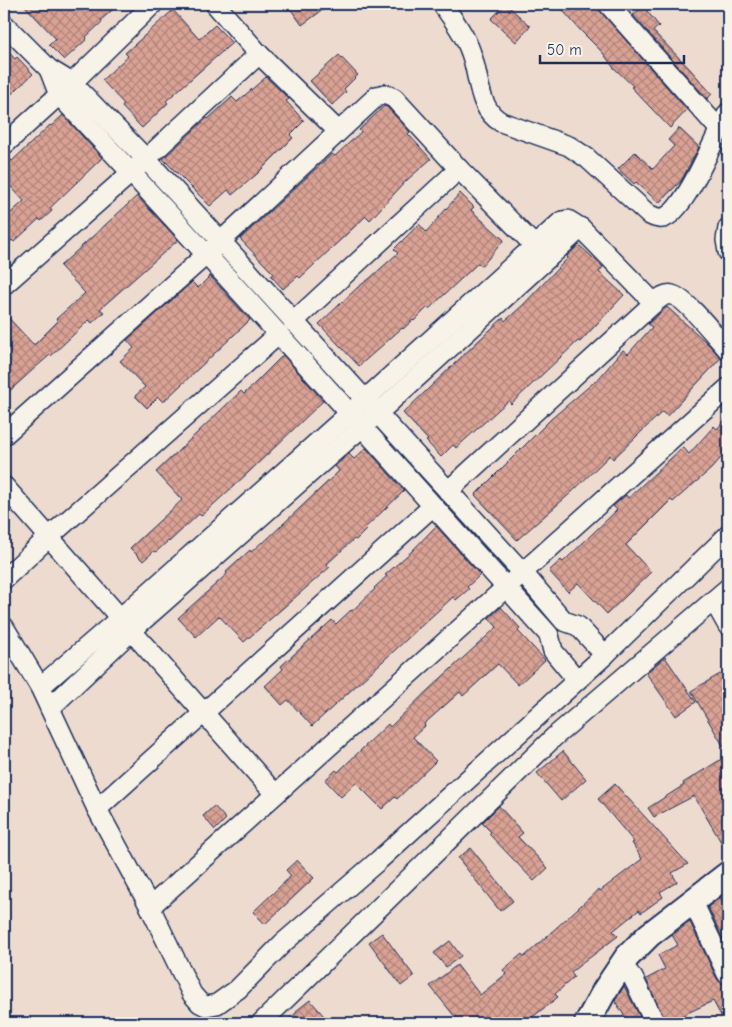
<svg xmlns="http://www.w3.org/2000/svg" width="732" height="1027" font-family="'Comic Neue',sans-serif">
<defs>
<pattern id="building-cross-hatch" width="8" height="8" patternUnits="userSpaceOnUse" patternTransform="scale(1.25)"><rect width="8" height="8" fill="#daa294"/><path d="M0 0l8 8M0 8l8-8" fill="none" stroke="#b0847c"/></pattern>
</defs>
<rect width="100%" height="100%" fill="#eedbcf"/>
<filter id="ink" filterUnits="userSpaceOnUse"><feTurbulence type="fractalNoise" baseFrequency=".02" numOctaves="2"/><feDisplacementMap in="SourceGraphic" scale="10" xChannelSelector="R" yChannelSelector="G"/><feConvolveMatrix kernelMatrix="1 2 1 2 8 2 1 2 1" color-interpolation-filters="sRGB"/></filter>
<g filter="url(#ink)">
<g fill="url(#building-cross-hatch)" stroke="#1b2f5e">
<path d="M23 4H119L101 20 103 21 86 37 87 39 64 60 49 45 56 39Z"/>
<path d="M287 4H331L302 25Z"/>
<path d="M506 4 530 26 516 42 491 19Z"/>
<path d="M557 4H597L600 11 687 110 670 128 631 87 633 86 613 67 603 53 581 31Z"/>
<path d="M643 6 659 26 653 31 689 68 712 94 707 99 633 15Z"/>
<path d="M173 10 199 39 215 25 232 43 166 101 168 103 142 128 122 107 124 104 102 80 128 56 125 53Z"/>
<path d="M4 47 15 59 17 57 33 74 4 101Z"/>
<path d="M339 55 358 75 344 89 346 92 332 105 310 81Z"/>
<path d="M266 77 289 99 286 101 304 121 290 135 293 138 257 174 232 195 228 190 210 206 163 159 207 118 208 119 232 97 237 102Z"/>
<path d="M384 106 387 107 410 132 408 134 431 159 406 181 370 220 366 216 300 278 298 276 283 289 271 276 274 274 240 239 332 154 335 156 361 132 359 130Z"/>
<path d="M63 115 102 158 50 208 52 211 41 221 39 219 14 242 12 240 4 249V219L24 201 4 179V156H7L12 161 50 125 51 126Z"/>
<path d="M679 128 699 147 681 181 659 203 636 182 634 184 618 169 635 152 653 169 674 146 668 140Z"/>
<path d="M460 193 474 207 471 210 504 240 482 266 478 263 429 309 428 307 414 321 413 320 403 329 402 328 359 366 319 324 358 287 369 279 398 253 394 249 419 224 426 232Z"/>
<path d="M137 196 178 240 100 309 104 312 92 323 89 320 51 356 50 355 36 367 4 396V313L33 344H35L58 321 56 319 85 293 60 266Z"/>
<path d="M579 245 603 267 599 272 624 295 580 342 578 341 511 404 508 401 456 448 453 445 441 457 426 441 428 440 403 413 476 343 503 318 505 321 523 305 557 269 568 258 567 256Z"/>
<path d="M210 276 250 320 163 402 158 397 147 408 135 396 145 387 120 361 134 348 127 340 192 282 198 288Z"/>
<path d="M667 307 705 341 721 358 667 416 662 412 613 459 610 455 572 492 517 540 475 495 551 419 600 377 623 350 628 354 652 327 648 324Z"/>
<path d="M283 355 323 401 249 472 201 516 199 514 169 542 168 541 156 552 154 551 143 561 130 548 182 500 156 472 241 391 244 394Z"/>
<path d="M728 416V450L711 469 673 502 671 500 626 545 651 572 607 614 578 583 568 592 549 571 561 560 563 562 617 510 613 506 626 495 628 498 683 447 689 454 714 426 717 429Z"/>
<path d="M366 448 404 491 365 528 366 530 356 540 354 539 327 564 330 567 244 642 219 616 196 637 178 618 227 574 226 572 250 550 251 552 262 542 263 543 339 471 335 466 349 454 354 459Z"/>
<path d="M436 526 480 575 467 587 469 589 456 600 453 597 312 726 288 700 282 705 265 686 283 669 281 666 332 620 336 624 351 610 352 611 375 589 374 588 387 576 385 575 412 551Z"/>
<path d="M501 607 520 628 518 631 545 660 518 685 498 664 463 696 460 692 424 724 425 726 413 737 436 761 397 799 395 797 382 809 356 783 341 797 325 780 336 770 338 772 388 724 390 727 429 689 497 627 489 618Z"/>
<path d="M665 657 696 702 676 716 646 673Z"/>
<path d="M720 674 723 678 728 674V754L691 691Z"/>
<path d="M563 751 586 779 561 801 537 773Z"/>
<path d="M728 755V854L694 796 654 817 648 808 684 785 683 783Z"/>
<path d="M615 784 688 864 672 873 677 882 660 892 663 897 641 913 639 910 613 931 618 936 571 972 574 977 555 994 558 997 525 1023H460L430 986 457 965 480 995 506 974 503 970 522 954 524 957 599 889 600 891 642 859 632 843 634 842 598 799Z"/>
<path d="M214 806 226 819 215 830 203 816Z"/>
<path d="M499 806 523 833 518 837 548 868 534 881 489 834 491 832 482 823Z"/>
<path d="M471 848 513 901 500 911 458 858Z"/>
<path d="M297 860 314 878 265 924 253 912 291 876 286 870Z"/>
<path d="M721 897 728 914V950L708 907Z"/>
<path d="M690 922 717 979 721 983 728 985V1023H725L713 1001 679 1017 682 1023H666L646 979 665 969 658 955 678 945 672 935Z"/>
<path d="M382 933 414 976 401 986 369 942Z"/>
<path d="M450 941 461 956 446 967 434 953Z"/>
<path d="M624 986 643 1023H629L615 1001Z"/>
<path d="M310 1000 330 1023H285L297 1012 296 1011Z"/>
</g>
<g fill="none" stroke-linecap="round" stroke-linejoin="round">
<g stroke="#1b2f5e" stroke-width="22">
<g id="minor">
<path d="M215 4 259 54 338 131"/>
<path d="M442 4C453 19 465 35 471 53 480 77 477 108 501 122L569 146 587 158 648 214C652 216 657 219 663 218 686 212 715 135 728 113"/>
<path d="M608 4 719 129"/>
<path d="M4 24 49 69 72 83 146 159 523 573 564 621 578 626 605 655"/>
<path d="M49 69 59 95C225 272 386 454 549 635L553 651 577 680"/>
<path d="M4 145 72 83 153 4"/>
<path d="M728 228 726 240 728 252"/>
<path d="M4 285 132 172 259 54"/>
<path d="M293 322 459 169"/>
<path d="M4 435 207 254 377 96 385 94 394 98 459 169 534 245"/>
<path d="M4 486 49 537 4 579"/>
<path d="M448 491 654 303"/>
<path d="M714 601 728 626"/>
<path d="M4 627 40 687 97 809 150 907 192 994 200 1003 206 1006 217 1004 238 989 283 943 379 860 605 655 728 535"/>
<path d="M40 687 119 619 350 413 562 221 568 220 581 228 654 303C659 299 665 293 672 295 685 297 718 339 728 350"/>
<path d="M50 708 131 631 378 413 581 228"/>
<path d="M275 794 49 537 279 334"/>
<path d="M97 809 433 506"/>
<path d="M693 902 727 974"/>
<path d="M150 907 728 388"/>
<path d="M622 965 633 978 655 1023"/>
<path d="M261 1023 554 737 728 588"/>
</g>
</g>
<g stroke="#1b2f5e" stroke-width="28">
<path id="tertiary" d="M587 1023 605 990 627 957 649 935 728 874"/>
</g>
<use href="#minor" stroke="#f7f3e8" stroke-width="19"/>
<use href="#tertiary" stroke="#f7f3e8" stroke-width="24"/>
</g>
</g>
<rect width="732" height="1027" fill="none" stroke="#f7f3e8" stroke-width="20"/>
<rect x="10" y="10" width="712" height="1007" fill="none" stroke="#1b2f5e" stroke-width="2" filter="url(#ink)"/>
<path d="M540 55v8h144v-8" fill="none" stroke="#1b2f5e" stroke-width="2.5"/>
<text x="547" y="55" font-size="15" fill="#1b2f5e" stroke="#f7f3e8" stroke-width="4" paint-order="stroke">50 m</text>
</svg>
